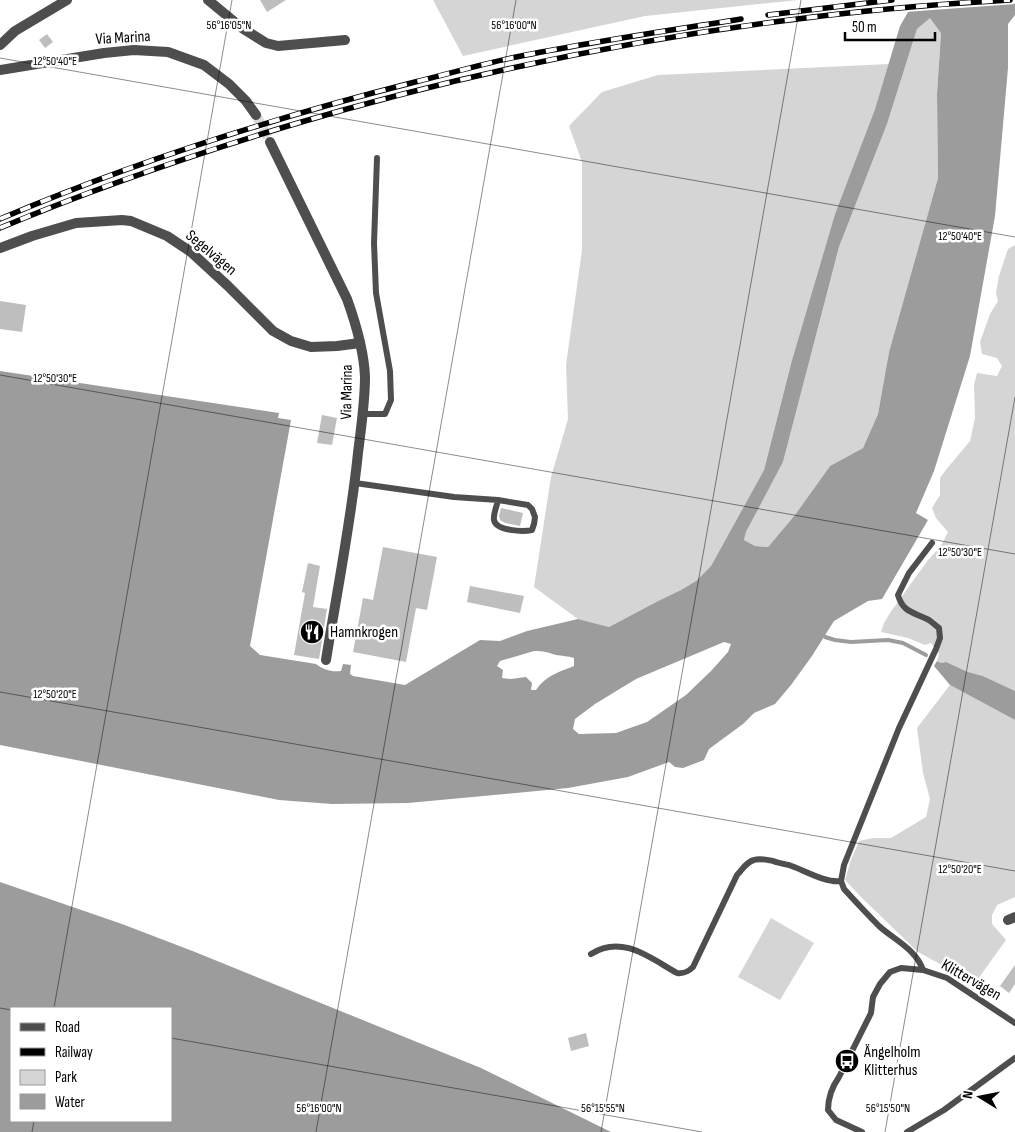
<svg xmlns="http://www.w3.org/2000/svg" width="1015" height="1132" font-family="'Sofia Sans Condensed',sans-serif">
<rect width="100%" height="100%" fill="#fff"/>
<g fill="#d5d5d5">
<path d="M433 0H798L645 16 463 56Z"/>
<path d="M930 17 941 32 937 94 938 178 889 352 878 414 863 448 830 466 795 515 768 547 755 546 744 540 746 532 783 462 839 247 887 124 917 29Z"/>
<path d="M889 64 875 109 835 214 792 360 764 470 711 566 696 581 681 590 658 601 609 627 578 619 534 587 551 477 568 419 566 365 582 250V162L569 126 602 92 658 75Z"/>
<path d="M1015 245V691L983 676 968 672 946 662 941 663 937 661 939 654 931 643 925 645 908 638 881 632 884 623 890 613 928 560 941 546 948 532 936 518 932 508 940 495V478L945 471 970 441 975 418 974 385 977 373 997 376 1002 366 997 358 982 354 980 342 990 314 998 301 996 293 999 276 1008 249Z"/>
<path d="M950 685 1015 720V897L997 905 992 915V924L1006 940 975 983 918 952 863 899 845 880 851 860 859 841 873 838H891L926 817 930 799 923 773 917 728Z"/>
<path d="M771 918 814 943 780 1000 738 977Z"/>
</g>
<g fill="#9c9c9c" fill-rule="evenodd">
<path d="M915 0H1015V15L1008 24V68L995 216 970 356 934 471 916 513 928 520 882 599 868 601 834 621 812 656 791 685 775 704 754 713 743 724 709 749 704 760 683 768 675 767 669 762 628 777 568 788 408 803 332 804 279 800 0 745V371L279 413 278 418 291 420 250 646 260 655 316 664C324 670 331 672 341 671L343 664 351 665 350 674 353 676 405 685 480 640 500 641 527 631 578 619 609 627 658 601 681 590 696 581 711 566 764 470 792 360 835 214 875 109 900 26ZM930 18 941 33 937 94 938 178 889 352 878 414 863 448 830 466 795 515 768 547 755 546 744 540 746 532 783 462 839 247 887 124 917 29ZM724 642 731 644 728 652 711 671 686 695 647 722 616 733 579 734 573 729 575 719 595 704 636 679ZM534 651C545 651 546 652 556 655 562 656 568 656 574 658V666C559 672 545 676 536 690H531L532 683 526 677 511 679 502 678 503 670 497 666 500 661Z"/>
<path d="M937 661 941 663 946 662 968 672 983 676 1015 691V720L950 685 934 666Z"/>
<path d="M0 882 122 924 195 952 481 1068 611 1132H0ZM11 1008H171V1121H11Z"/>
</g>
<path fill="#fff" d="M912 0H1015V4L905 12Z"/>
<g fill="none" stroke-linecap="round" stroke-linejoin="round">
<path stroke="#9c9c9c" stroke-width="4" d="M825 637 835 640 851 642 888 640 903 643 926 655"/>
</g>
<g fill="#bebebe">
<path d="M260 0H286L267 12Z"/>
<path d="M47 34 53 42 45 48 39 40Z"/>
<path d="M0 301 26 305 22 332 0 329Z"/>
<path d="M322 415 337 418 332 445 317 443Z"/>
<path d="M501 508 523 513 520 526 505 523 500 520 499 516Z"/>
<path d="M383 547 437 557 427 610 416 608 406 662 353 652 363 598 373 600Z"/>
<path d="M308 563 320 566 313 607 327 609 319 659 294 655 305 593 302 592Z"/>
<path d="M470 586 524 596 520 613 467 602Z"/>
<path d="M1015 965V984L1009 993 1000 986Z"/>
<path d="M586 1033 589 1046 571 1051 568 1038Z"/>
</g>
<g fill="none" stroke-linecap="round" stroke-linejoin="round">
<path stroke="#d9d9d9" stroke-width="10" stroke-dasharray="10 5" stroke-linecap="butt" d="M256 115 270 142"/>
<g stroke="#4e4e4e" stroke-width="6">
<path d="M363 414H385L391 400 390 371 376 293 374 243 377 158"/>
<path d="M355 483 454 497 498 500 528 505 532 509 535 517 534 524 532 530C523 532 496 531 494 520 493 514 497 506 498 500"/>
<path d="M591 954C622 934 650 958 677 973 684 974 688 972 693 967L737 875C742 870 746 862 754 860 760 858 767 860 773 861 778 863 784 864 789 865 804 870 825 883 841 881"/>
<path d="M923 970C916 949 893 939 879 926 867 914 855 901 844 889L841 881 844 865 899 728 936 649 940 638 939 628C935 625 932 622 929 620 914 612 903 613 898 595L909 573 932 543"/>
<path d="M862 1132 836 1120 828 1110C828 1097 832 1087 839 1077L871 1013 873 997 880 984 890 972 901 968 923 970 947 978 1015 1023"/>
<path d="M907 1132 944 1110 1015 1058"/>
</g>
<g stroke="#4e4e4e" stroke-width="10">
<path d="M208 0 242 28 266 43 278 46 345 40"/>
<path d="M0 45 15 31 67 0"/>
<path d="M0 70 104 53 134 50 168 52 204 65 229 84 246 101 256 115"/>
<path d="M270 142 347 299C356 324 364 350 365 377 365 402 361 428 358 453 351 522 337 591 326 660"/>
<path d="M0 248 32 236 76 223 122 220 131 221 167 236 191 252 228 286 273 331 291 341 311 347 337 346 360 343"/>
<path d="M1008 920 1015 917"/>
</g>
<g stroke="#000" stroke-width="5.5">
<g id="rail">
<path d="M768 15 892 0"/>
<path d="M0 219C134 162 273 118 415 82 448 74 482 64 516 57 590 42 666 31 741 19"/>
<path d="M0 228C95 188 192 155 291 125 524 56 766 13 1010 0"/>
</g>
</g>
<use href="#rail" stroke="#fff" stroke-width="4" stroke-dasharray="11" stroke-linecap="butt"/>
</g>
<path fill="none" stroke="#000" stroke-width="1" stroke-opacity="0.45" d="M0 58 1015 237M0 375 1015 554M0 692 1015 871M0 1008 11 1010M54 1008 232 0M171 1038 702 1132M32 1132 34 1121M316 1132 516 0M601 1132 801 0M885 1132 1015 397"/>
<defs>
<g id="restaurant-disc" transform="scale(1.25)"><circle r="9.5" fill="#000" stroke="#fff"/><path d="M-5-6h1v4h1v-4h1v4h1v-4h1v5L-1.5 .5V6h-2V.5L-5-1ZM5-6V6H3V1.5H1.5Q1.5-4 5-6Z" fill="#fff"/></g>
<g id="bus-disc" transform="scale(1.25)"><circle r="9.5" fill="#000" stroke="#fff"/><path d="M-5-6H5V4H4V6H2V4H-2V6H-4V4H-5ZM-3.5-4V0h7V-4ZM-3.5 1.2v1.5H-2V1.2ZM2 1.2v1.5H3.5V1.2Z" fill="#fff"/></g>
</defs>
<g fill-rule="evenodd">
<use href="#restaurant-disc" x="312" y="632"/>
<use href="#bus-disc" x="847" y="1061"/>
</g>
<g text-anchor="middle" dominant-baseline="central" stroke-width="5" stroke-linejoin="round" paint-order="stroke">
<g font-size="16" fill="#000" stroke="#fff">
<text transform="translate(123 38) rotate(-3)">Via Marina</text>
<text transform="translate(211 253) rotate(40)">Segelvägen</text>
<text transform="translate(347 392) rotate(-89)">Via Marina</text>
<text transform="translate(971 980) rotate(30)">Klittervägen</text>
</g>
<g font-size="16" fill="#000" stroke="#fff" text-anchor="start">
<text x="330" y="632">Hamnkrogen</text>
<text x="864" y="1052">Ängelholm<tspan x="864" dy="18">Klitterhus</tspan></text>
</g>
</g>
<g font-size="12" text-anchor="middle" fill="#000" stroke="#fff" stroke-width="5" stroke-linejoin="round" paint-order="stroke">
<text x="229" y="29">56°16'05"N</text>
<text x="514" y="29">56°16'00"N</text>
<text x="55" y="65">12°50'40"E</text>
<text x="960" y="240">12°50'40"E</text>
<text x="55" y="382">12°50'30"E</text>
<text x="960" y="556">12°50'30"E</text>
<text x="55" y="698">12°50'20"E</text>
<text x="960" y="873">12°50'20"E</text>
<text x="319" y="1112">56°16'00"N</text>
<text x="603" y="1112">56°15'55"N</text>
<text x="888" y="1112">56°15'50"N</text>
</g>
<rect x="10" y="1007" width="162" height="115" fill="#ffffff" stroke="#999999"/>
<rect x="20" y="1023" width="25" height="8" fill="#4e4e4e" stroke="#999999"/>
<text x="55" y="1032" font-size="15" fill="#000000">Road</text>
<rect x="20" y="1048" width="25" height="8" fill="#000000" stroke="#999999"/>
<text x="55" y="1057" font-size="15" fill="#000000">Railway</text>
<rect x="20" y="1070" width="25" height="15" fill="#d5d5d5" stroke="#999999"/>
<text x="55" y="1082" font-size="15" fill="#000000">Park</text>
<rect x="20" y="1094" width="25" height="15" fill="#9c9c9c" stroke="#999999"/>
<text x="55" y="1107" font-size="15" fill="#000000">Water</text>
<g transform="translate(980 1097) rotate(280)" stroke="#ffffff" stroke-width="4" paint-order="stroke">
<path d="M0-4L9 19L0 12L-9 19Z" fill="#000000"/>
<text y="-8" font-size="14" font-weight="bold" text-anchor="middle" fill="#000000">N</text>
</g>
<path d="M845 32v8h90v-8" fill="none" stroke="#000000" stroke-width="2.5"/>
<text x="852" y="32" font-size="15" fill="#000000" stroke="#ffffff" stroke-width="4" paint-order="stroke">50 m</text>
</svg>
